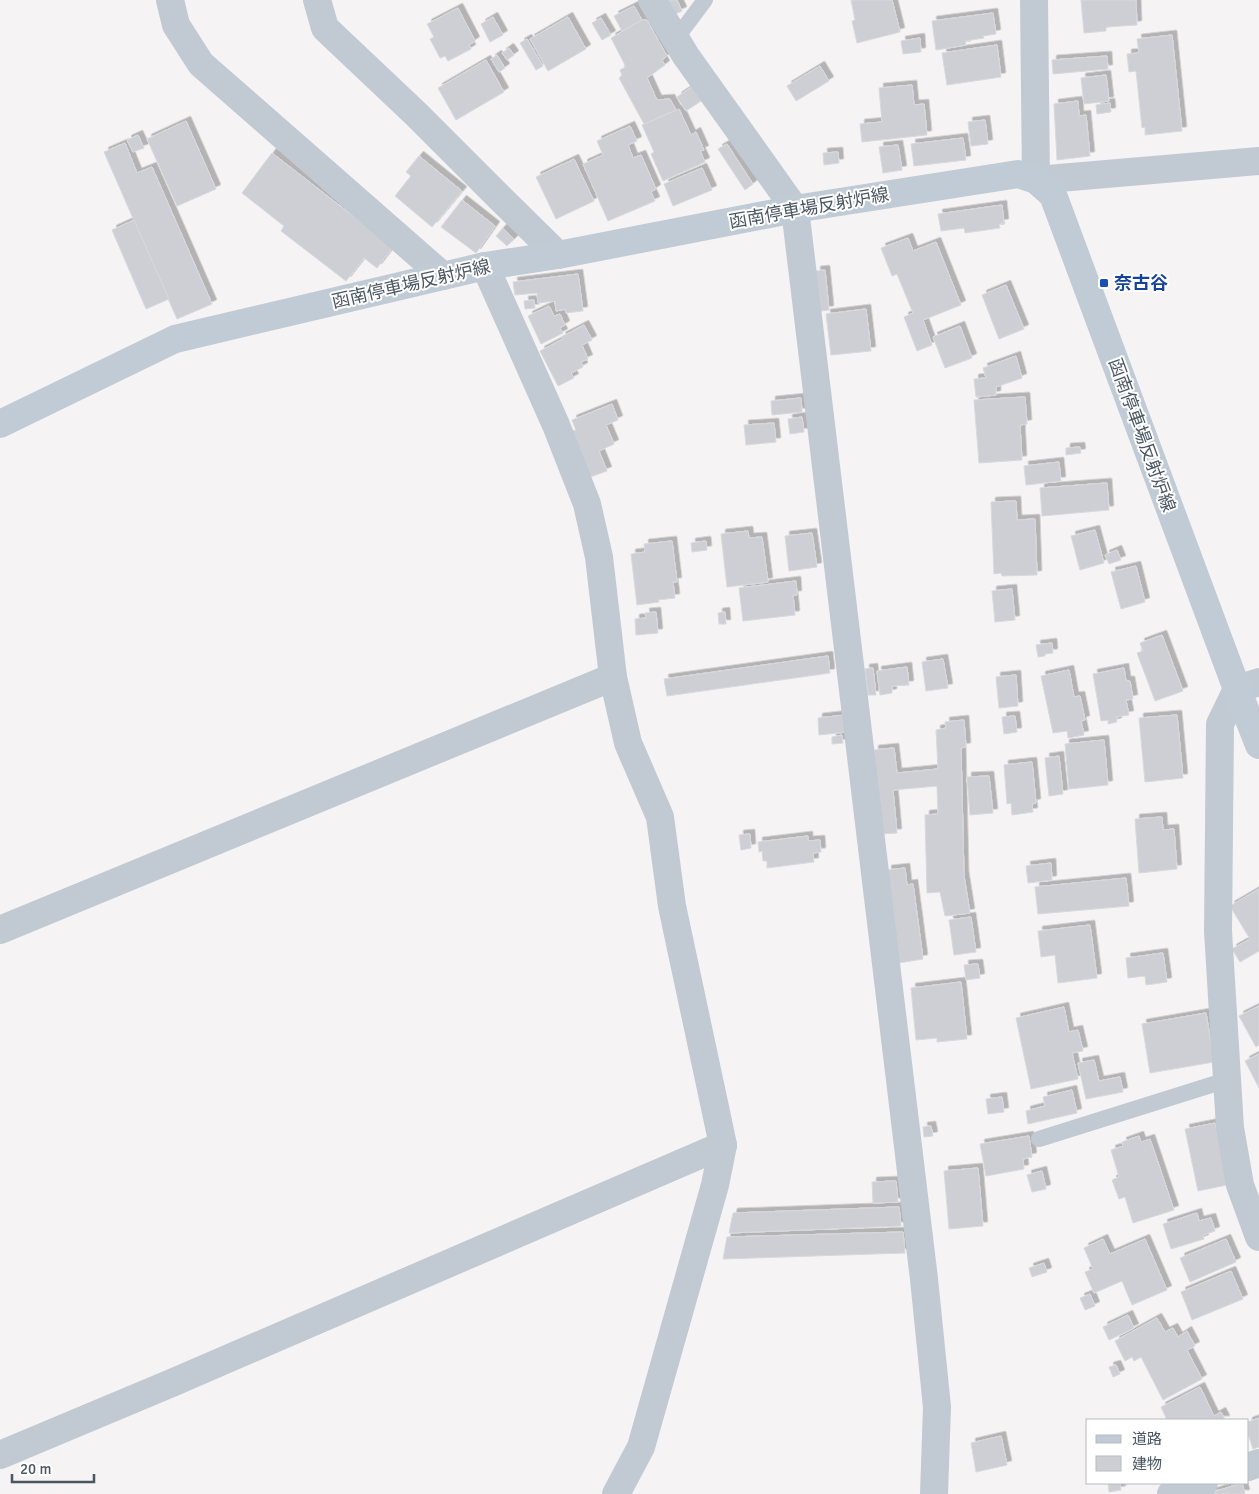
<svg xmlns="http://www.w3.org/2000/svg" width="1259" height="1494" font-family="Signika,'Noto Sans JP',sans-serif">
<defs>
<filter id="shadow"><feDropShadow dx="4.5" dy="-4.5" stdDeviation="0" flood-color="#0004"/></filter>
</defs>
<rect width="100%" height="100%" fill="#f5f3f3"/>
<g fill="#cdcfd5" stroke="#d7d9de" filter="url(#shadow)">
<path d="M668 0H677L682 11 675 14Z"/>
<path d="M851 0H892L900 32 857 43 852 21 855 20Z"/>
<path d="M1081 0H1136L1137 25 1106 27V31L1084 33Z"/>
<path d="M634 6 642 20 622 31 614 16Z"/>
<path d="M458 8 475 41 469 45 471 49 448 61 445 56 440 58 430 39 434 37 427 24Z"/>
<path d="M993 13 996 34 983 36 984 38 965 41 966 45 936 50 932 21Z"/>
<path d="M493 17 503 35 490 42 481 24Z"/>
<path d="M568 17 586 49 548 71 530 39Z"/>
<path d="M601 18 611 35 602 40 592 23Z"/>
<path d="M642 20H647L667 56 662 60 665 65 647 78 657 100 670 99 676 110 644 124 619 78 622 75 620 70 626 67 611 38Z"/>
<path d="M1172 35 1182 131 1145 135V127L1142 128 1136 71 1129 72 1127 54 1139 53 1137 39Z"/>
<path d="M920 38 921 52 903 54 901 41Z"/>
<path d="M527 39 543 66 536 70 520 43Z"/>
<path d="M997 45 1001 77 947 85 942 53Z"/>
<path d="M509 48 514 55 507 60 502 53Z"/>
<path d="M497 55 505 68 499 72 491 59Z"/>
<path d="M1107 56 1108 69 1053 74 1052 60Z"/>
<path d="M486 60 504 92 456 120 438 88Z"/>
<path d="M820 66 829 81 796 101 787 86Z"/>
<path d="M1106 75 1109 101 1084 104 1081 78Z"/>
<path d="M912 85 914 105 924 104 927 135 862 142 860 124 882 122 879 88Z"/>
<path d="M692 87 701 101 686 111 677 97Z"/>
<path d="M1078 101 1079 116 1086 115 1090 156 1057 160 1054 104Z"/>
<path d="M1110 103 1111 112 1097 114 1096 105Z"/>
<path d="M679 109 691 135 696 132 704 150 700 151 705 162 663 181 651 154 654 152 642 125Z"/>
<path d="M985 120 988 144 971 146 968 122Z"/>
<path d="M186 121 216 189 177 206 147 139Z"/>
<path d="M630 126 637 141 628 145 633 158 641 155 656 189 651 192 655 201 608 221 583 164 603 155 597 141Z"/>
<path d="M138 135 144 148 133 152 127 140Z"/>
<path d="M963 138 966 160 914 166 911 144Z"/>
<path d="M125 143 137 173 152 167 212 304 177 319 104 152Z"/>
<path d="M727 144 753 184 745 190 718 149Z"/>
<path d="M898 145 902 170 883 173 879 147Z"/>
<path d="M838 152 839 163 824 165 823 153Z"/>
<path d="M272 153 393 247 377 268 364 258 346 281 281 231 284 226 242 193Z"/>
<path d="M419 156 462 191 432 227 395 196 411 176 406 172Z"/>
<path d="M574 159 594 201 556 219 536 177Z"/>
<path d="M702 168 712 190 673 206 664 184Z"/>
<path d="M462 200 495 226 476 253 441 227Z"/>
<path d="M1002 205 1004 223 999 224 1000 228 965 233 964 228 941 231 938 214Z"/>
<path d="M134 220 169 299 146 309 112 230Z"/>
<path d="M503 228 514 239 507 246 496 236Z"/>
<path d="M908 238 913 251 936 242 961 305 923 320 932 345 917 351 904 317 913 313 897 274 892 276 881 248Z"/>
<path d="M825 270 829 310 821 311 816 271Z"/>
<path d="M578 274 583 311 566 313 565 309 556 311 555 301 538 303 537 293 515 295 513 282Z"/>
<path d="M1006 285 1024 329 999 339 982 295Z"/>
<path d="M534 300 535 308 525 309 524 301Z"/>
<path d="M549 306 554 316 560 314 565 325 560 328 563 333 541 344 528 316Z"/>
<path d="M866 309 871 351 831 355 826 314Z"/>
<path d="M584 325 592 340 582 345 588 359 581 362 583 367 571 373 574 378 558 386 540 351 563 339 561 337Z"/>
<path d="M960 326 972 358 945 368 933 337Z"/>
<path d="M1016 356 1022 378 996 387V395L976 397 974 379 986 378 983 368Z"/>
<path d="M1025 397 1027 424 1020 425 1022 460 979 463 974 400Z"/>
<path d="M801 398 802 412 772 415 771 401Z"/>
<path d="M612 404 618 420 606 425 614 444 599 451 607 471 590 477 572 431 576 430 572 420Z"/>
<path d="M802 417 804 432 790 434 788 419Z"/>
<path d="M774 423 776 442 746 445 744 425Z"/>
<path d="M1080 447 1081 453 1066 455V448Z"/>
<path d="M1059 462 1061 481 1026 485 1024 466Z"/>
<path d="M1107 483 1109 510 1042 516 1040 488Z"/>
<path d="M1016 501 1017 520 1035 519 1037 575 1002 576 1001 573 994 574 991 502Z"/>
<path d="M1095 530 1104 563 1080 570 1071 536Z"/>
<path d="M748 531 749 538 762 537 768 582 727 587 721 534Z"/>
<path d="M812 533 817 567 789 571 785 536Z"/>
<path d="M672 541 677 582H673L675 598 658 600 659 602 637 605 631 554 645 552 644 544Z"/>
<path d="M706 541 707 550 692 552 691 543Z"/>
<path d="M1117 550 1121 560 1109 564 1105 555Z"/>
<path d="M1136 566 1145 602 1121 609 1111 572Z"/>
<path d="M796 581 797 595H793L795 615 743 621 739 588Z"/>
<path d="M1012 589 1015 620 995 622 992 591Z"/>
<path d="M656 612 658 633 636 635 635 619 646 618 645 613Z"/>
<path d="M725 612 726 624H719L718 613Z"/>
<path d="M1162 635 1183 691 1155 701 1137 653 1143 651 1140 643Z"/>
<path d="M1052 643 1053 653 1045 654V656L1038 657 1036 645Z"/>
<path d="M828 656 830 673 667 696 664 679Z"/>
<path d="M943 659 948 688 926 691 922 662Z"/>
<path d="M907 667 909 685 892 686V693L880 695 877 671Z"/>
<path d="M873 668 876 695H868L865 669Z"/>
<path d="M1124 668 1126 681H1130L1133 699 1126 700 1129 715 1116 717 1117 722 1108 724V720L1101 721 1093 674Z"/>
<path d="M1069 670 1074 697 1080 696 1085 720 1081 721 1084 735 1068 738 1067 731 1053 733 1041 676Z"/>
<path d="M1016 675 1018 706 999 708 996 677Z"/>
<path d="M845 715 847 732 819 735 818 718Z"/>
<path d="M1177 715 1183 778 1145 782 1139 718Z"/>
<path d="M1015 716 1017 732 1004 734 1002 717Z"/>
<path d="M964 720 966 747 961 748 964 876 970 913 945 916 940 892 927 893 925 815 938 814 937 786 893 790 897 833 880 834 874 750 894 748 897 773 938 769 936 730 946 728 945 722Z"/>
<path d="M842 735 843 743 832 744V737Z"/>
<path d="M1104 740 1108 785 1069 789 1065 744Z"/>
<path d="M1059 756 1063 794 1049 796 1045 758Z"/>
<path d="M1032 762 1036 803 1032 804 1033 812 1012 815 1011 803 1007 804 1004 765Z"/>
<path d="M989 776 993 813 970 815 967 777Z"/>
<path d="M1162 817 1163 830 1174 829 1177 869 1139 873 1135 819Z"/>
<path d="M750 834 751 848 741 850 739 835Z"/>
<path d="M808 836V841L820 840 821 852 813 853 814 862 767 868V861H763L762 851 759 852 758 842Z"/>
<path d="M1051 863 1052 880 1028 883 1026 866Z"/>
<path d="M905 868 907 885 913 884 923 959 899 963 887 870Z"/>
<path d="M1126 878 1129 906 1038 914 1035 887Z"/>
<path d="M1259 889V951L1240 962 1232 949 1250 939 1230 906Z"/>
<path d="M971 917 976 952 954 955 949 920Z"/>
<path d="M1090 925 1097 978 1058 983 1055 955 1041 957 1038 931Z"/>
<path d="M1163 953 1167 982 1146 985 1145 976 1128 978 1126 958Z"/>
<path d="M978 964 980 978 966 980 964 965Z"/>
<path d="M961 982 967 1039 937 1042V1038L916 1040 911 988Z"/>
<path d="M1259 1006V1045L1256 1047 1239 1016Z"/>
<path d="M1064 1007 1069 1032 1078 1030 1083 1051 1072 1053 1078 1079 1031 1089 1016 1018Z"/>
<path d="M1206 1013 1214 1062 1150 1073 1142 1024Z"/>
<path d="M1259 1054V1088L1245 1061Z"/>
<path d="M1094 1060 1099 1081 1120 1077 1123 1092 1086 1099 1078 1063Z"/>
<path d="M1072 1090 1077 1113 1028 1124 1026 1111 1045 1106 1043 1097Z"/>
<path d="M1002 1097 1004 1112 988 1114 986 1099Z"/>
<path d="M1215 1123 1227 1185 1198 1191 1185 1129Z"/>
<path d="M931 1126 933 1136 924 1137 923 1127Z"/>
<path d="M1029 1136 1032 1157 1023 1159 1024 1169 986 1176 980 1144Z"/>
<path d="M1139 1136 1141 1142 1150 1139 1174 1210 1133 1223 1125 1197 1119 1199 1112 1180 1119 1177 1111 1150 1123 1146 1122 1142Z"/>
<path d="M978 1168 983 1226 949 1229 944 1171Z"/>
<path d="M1042 1171 1046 1189 1032 1192 1027 1175Z"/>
<path d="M896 1181 898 1202 873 1203 872 1182Z"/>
<path d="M899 1207 901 1226 729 1233 733 1213Z"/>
<path d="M1197 1213 1199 1221 1211 1218 1215 1231 1203 1235 1204 1239 1171 1249 1163 1224Z"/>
<path d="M903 1232 905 1253 723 1259 727 1237Z"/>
<path d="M1103 1239 1110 1254 1145 1239 1167 1290 1132 1305 1122 1281 1094 1293 1085 1272 1093 1269 1084 1248Z"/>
<path d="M1226 1239 1236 1262 1190 1282 1180 1258Z"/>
<path d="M1044 1263 1047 1272 1032 1277 1029 1268Z"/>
<path d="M1231 1271 1243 1299 1192 1320 1181 1292Z"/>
<path d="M1090 1294 1095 1306 1085 1310 1080 1298Z"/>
<path d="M1128 1315 1134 1328 1109 1340 1103 1327Z"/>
<path d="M1157 1318 1165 1332 1173 1328 1178 1337 1187 1331 1195 1346 1187 1350 1202 1379 1163 1400 1141 1357 1134 1361 1132 1357 1125 1361 1115 1341Z"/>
<path d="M1116 1365 1120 1374 1113 1377 1109 1367Z"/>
<path d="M1200 1387 1214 1416 1221 1412 1225 1420H1167L1161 1407Z"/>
<path d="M1259 1418V1447L1253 1449 1248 1434V1422Z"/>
<path d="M1001 1436 1007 1465 976 1472 971 1443Z"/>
<path d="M1108 1483H1120L1121 1490 1109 1492Z"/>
<path d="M1242 1483 1245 1494H1207Z"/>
</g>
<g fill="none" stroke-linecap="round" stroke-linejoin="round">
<g stroke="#c1cad2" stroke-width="16">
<path d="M675 40 705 0"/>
<path d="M1039 1139 1227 1080"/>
</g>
<g stroke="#c1cad2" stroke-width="28">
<path d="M170 0 176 25 201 64 443 276"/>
<path d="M317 0 325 28 416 114 500 198 558 255"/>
<path d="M652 0 686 56 795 209 924 1279 937 1407 934 1494"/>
<path d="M1034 0 1036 180 1259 161"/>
<path d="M485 266 556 425 587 504 599 557 613 677 628 743 660 817 672 906 723 1145 715 1185 641 1447 616 1494"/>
<path d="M1259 682 1237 689 1220 724 1218 931 1230 1128 1240 1185 1259 1237"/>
<path d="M0 930 613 677"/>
<path d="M0 1455 174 1382 723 1145"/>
<path d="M1248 1467 1259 1463"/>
<path d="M1171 1494 1204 1483"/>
</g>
<path stroke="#c1cbd6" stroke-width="28" d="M0 424 175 339 485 266 558 255 795 209 1018 174 1036 180 1053 195 1237 689 1259 745"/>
</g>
<rect fill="#1a4fb4" stroke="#fff" stroke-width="2" x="1099" y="278" width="10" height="10" rx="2.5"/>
<g text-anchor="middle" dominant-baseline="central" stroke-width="4" stroke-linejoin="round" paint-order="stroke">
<g font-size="18" fill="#4a5661" stroke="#fff">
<text transform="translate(809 208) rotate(-10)">函南停車場反射炉線</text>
<text transform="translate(411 284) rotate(-13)">函南停車場反射炉線</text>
<text transform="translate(1142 435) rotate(70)">函南停車場反射炉線</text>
</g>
<g font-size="18" font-weight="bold" fill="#164399" stroke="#fff" text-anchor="start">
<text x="1114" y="283">奈古谷</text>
</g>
</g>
<rect x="1086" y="1419" width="162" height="65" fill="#ffffff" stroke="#b7bbc0"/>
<rect x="1096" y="1435" width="25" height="8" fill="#c1cbd6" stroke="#b7bbc0"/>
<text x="1132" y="1444" font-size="15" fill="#4a5661">道路</text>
<rect x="1096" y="1456" width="25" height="15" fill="#cdcfd5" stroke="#b7bbc0"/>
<text x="1132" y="1469" font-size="15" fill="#4a5661">建物</text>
<path d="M12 1474v8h82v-8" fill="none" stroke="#4a5661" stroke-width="2.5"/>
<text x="20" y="1474" font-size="15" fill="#4a5661" stroke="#ffffff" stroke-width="4" paint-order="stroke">20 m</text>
</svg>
